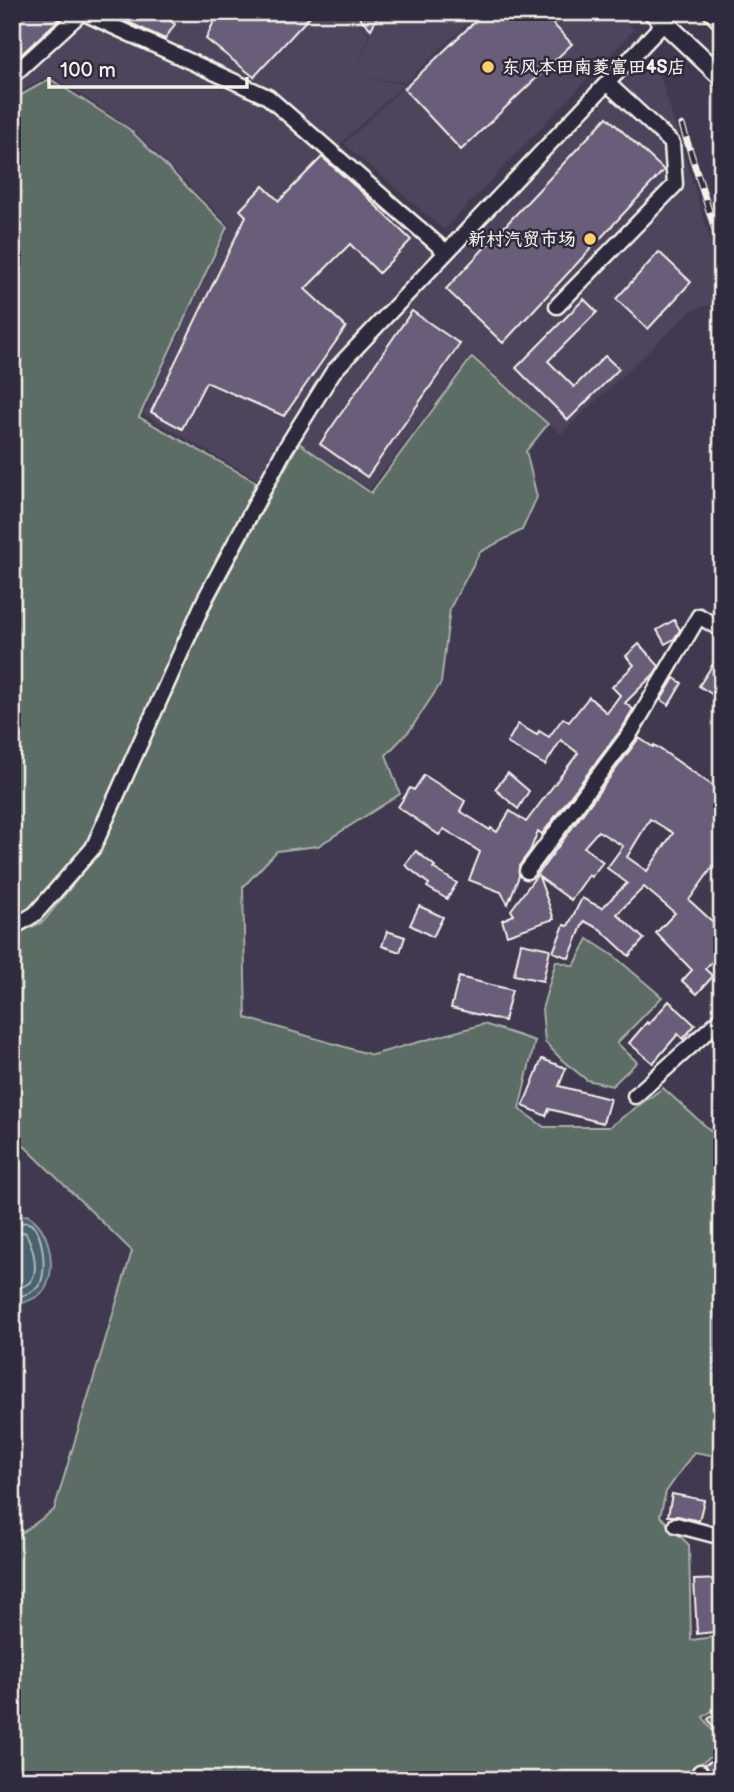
<svg xmlns="http://www.w3.org/2000/svg" width="734" height="1792" font-family="'Balsamiq Sans','LXGW WenKai TC',sans-serif">
<rect width="100%" height="100%" fill="#41394f"/>
<filter id="ink" filterUnits="userSpaceOnUse"><feTurbulence type="fractalNoise" baseFrequency=".0143" numOctaves="2"/><feDisplacementMap in="SourceGraphic" scale="14" xChannelSelector="R" yChannelSelector="G"/><feConvolveMatrix kernelMatrix="1 2 1 2 8 2 1 2 1" color-interpolation-filters="sRGB"/></filter>
<g filter="url(#ink)">
<g fill="#4e445c">
<path d="M12 12H348L369 34 355 77 370 34 350 12H479L406 82 364 78 404 84 340 144 458 251 646 59 659 72 722 279V301L692 310 561 434 472 354 370 489 297 440 269 486 143 414 230 226 131 128 51 75 12 96Z"/>
<path d="M481 12H616L634 30 444 230 344 144Z"/>
</g>
<g fill="#5c6d65" stroke="#a8afa6" stroke-width="2">
<path d="M50 79 129 129 227 227 139 417 256 482 89 843 29 909 12 919V100Z"/>
<path d="M472 357 548 424 526 451 537 497 522 530 480 552 450 608 441 683 410 730 386 755 400 794 318 846 277 851 243 887 246 1018 372 1055 484 1024 535 1041 519 1109 544 1127H609L663 1088 722 1141V1457L694 1452 666 1492 660 1516 689 1545 691 1640 722 1636V1704L703 1717 722 1744V1750L674 1780H12V1540L54 1510 132 1251 12 1134V936L43 922 99 852 214 601 299 443 371 493Z"/>
<path d="M588 939 614 956 662 997 617 1043 637 1062 612 1086 587 1080 562 1060 545 1042 542 1009 556 961 574 966Z"/>
</g>
<path fill="#496270" stroke="#8d9ba0" stroke-width="2" d="M27 1215C49 1227 56 1262 47 1285 43 1297 27 1301 16 1306L12 1303V1221L16 1217Z"/>
<g fill="none" stroke-linecap="round" stroke-linejoin="round">
<g stroke="#b0b8b8" stroke-width="2">
<path d="M12 1225C17 1224 24 1221 29 1223 44 1231 46 1268 41 1282 37 1292 22 1296 12 1298"/>
<path d="M12 1234 25 1232C32 1243 41 1272 29 1283 25 1286 17 1288 12 1289"/>
</g>
</g>
<g fill="#6b5d7a" stroke="#f4f1e8" stroke-width="2" fill-rule="evenodd">
<path d="M12 12H67L12 63Z"/>
<path d="M106 12H157L175 24 165 39Z"/>
<path d="M218 12H314L254 77 206 39Z"/>
<path d="M354 12H380L371 29Z"/>
<path d="M485 12H542L572 44 461 150 404 89Z"/>
<path d="M607 117 664 170 503 343 446 289Z"/>
<path d="M322 157 364 194 411 240 379 273 350 244 305 289 346 327 284 416 206 382 182 429 151 412 246 216 240 210 263 186 279 201Z"/>
<path d="M659 252 691 282 648 329 616 299Z"/>
<path d="M584 299 597 312 548 361 574 387 605 356 619 369 568 420 516 368Z"/>
<path d="M412 311 460 344 367 477 320 444Z"/>
<path d="M674 620 680 630 674 639 665 644 657 630Z"/>
<path d="M639 644 659 666 654 674 625 703 633 709 623 727 542 834 538 831 530 851 519 866V876L508 904 501 892 469 880 480 852 444 829 439 835 398 807 410 788 414 790 424 775 465 801 460 811 490 830 491 828 497 832 510 811 526 822 578 753 561 740 545 765 507 743 518 724 537 735 539 731 549 737 563 718 569 722 589 697 607 713 620 695 612 687 634 665 626 656Z"/>
<path d="M722 650V693L718 698 699 686Z"/>
<path d="M674 678 682 683 669 705 661 700Z"/>
<path d="M639 738 653 747 654 745 722 792V854L689 900 713 922 722 912V951L705 969 713 976 697 994 682 981 692 970 656 933 675 913 644 887 617 914 644 939 629 956 600 929 584 921 569 958 553 952 564 925 568 926 582 898 602 908 627 883 607 868 623 846 598 831 584 847 603 862 591 877 589 875 571 900 539 877 554 919 507 935 502 920 514 915 511 910ZM650 819 673 833 647 871 627 857Z"/>
<path d="M508 773 529 791 518 809 495 789Z"/>
<path d="M416 851 435 866 433 868 457 883 447 899 427 887 429 884 405 865Z"/>
<path d="M419 906 443 917 433 937 410 925Z"/>
<path d="M387 931 405 937 400 952 382 946Z"/>
<path d="M521 943 550 949 543 981 514 975Z"/>
<path d="M459 977 512 990 504 1021 451 1008Z"/>
<path d="M669 1001 695 1025 683 1039 678 1034 653 1063 629 1043 647 1022 649 1024Z"/>
<path d="M542 1059 566 1068 559 1086 610 1099 603 1123 549 1109 546 1116 523 1106Z"/>
<path d="M672 1494 704 1500 699 1521 678 1516H668Z"/>
<path d="M722 1579V1631L697 1634 694 1580Z"/>
<path d="M722 1709V1739L708 1719Z"/>
<path d="M722 1756V1780H714L705 1764Z"/>
</g>
<g fill="none" stroke-linecap="round" stroke-linejoin="round">
<g stroke="#f4f1e8" stroke-width="19">
<g id="minor">
<path d="M12 76 82 12 268 97 446 252"/>
<path d="M557 306 675 185 672 143 607 83"/>
<path d="M527 871 631 732 699 616 722 630"/>
<path d="M12 928 35 914 93 848 205 599 285 449 333 372 664 23"/>
<path d="M635 1096 722 1018"/>
<path d="M676 1525 722 1537"/>
<path d="M700 1772 704 1780"/>
</g>
</g>
<g stroke="#f4f1e8" stroke-width="23">
<g id="major">
<path d="M653 12 722 77"/>
<path d="M713 12 722 21"/>
</g>
</g>
<use href="#minor" stroke="#2f2a3d" stroke-width="14"/>
<use href="#major" stroke="#2f2a3d" stroke-width="18"/>
<g stroke="#f4f1e8" stroke-width="7">
<path id="rail" d="M682 125 722 252"/>
</g>
<use href="#rail" stroke="#2f2a3d" stroke-width="4.5" stroke-dasharray="13" stroke-linecap="butt"/>
</g>
</g>
<g fill="#ffd166" stroke="#2f2a3d" stroke-width="2.5">
<circle cx="488" cy="67" r="7"/>
<circle cx="590" cy="239" r="7"/>
</g>
<g text-anchor="middle" dominant-baseline="central" stroke-width="5" stroke-linejoin="round" paint-order="stroke">
<g font-size="18" font-weight="bold" fill="#f4f1e8" stroke="#2f2a3d" text-anchor="start">
<text x="502" y="67">东风本田南菱富田4S店</text>
<text x="576" y="239" text-anchor="end">新村汽贸市场</text>
</g>
</g>
<rect width="734" height="1792" fill="none" stroke="#2f2a3d" stroke-width="42"/>
<rect x="21" y="21" width="692" height="1750" fill="none" stroke="#f4f1e8" stroke-width="2.5" filter="url(#ink)"/>
<path d="M49 77v10h198v-10" fill="none" stroke="#f4f1e8" stroke-width="3.5"/>
<text x="60" y="77" font-size="21" fill="#f4f1e8" stroke="#2f2a3d" stroke-width="5" paint-order="stroke">100 m</text>
</svg>
